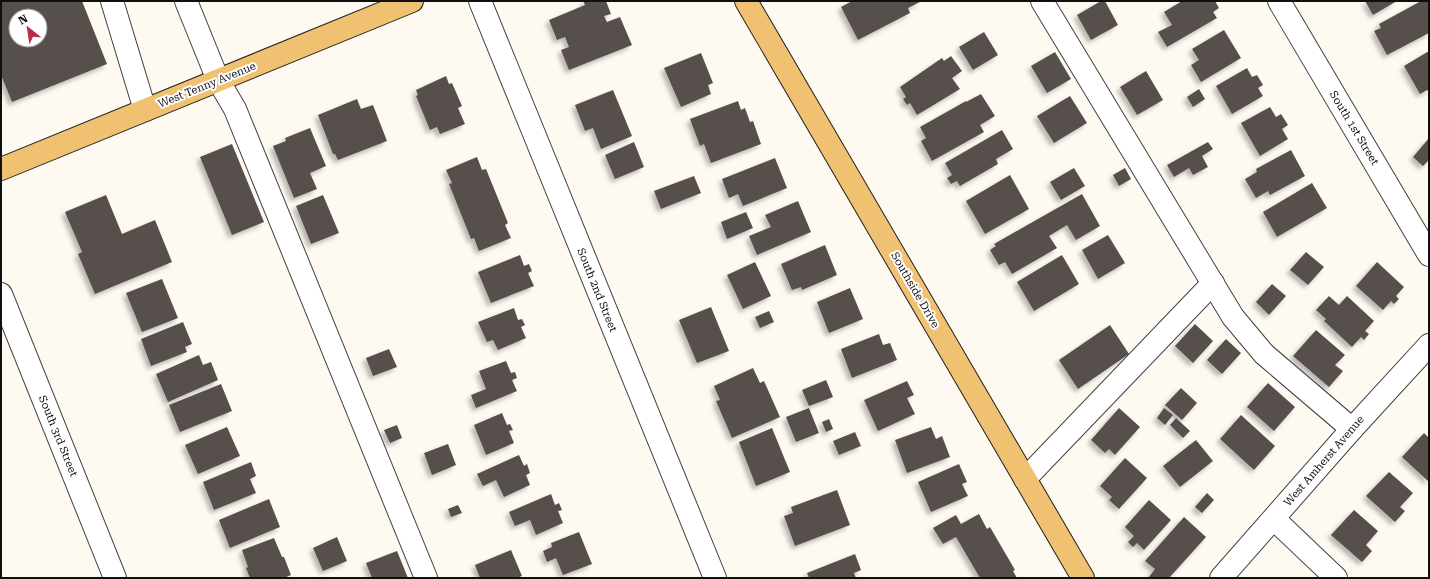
<svg xmlns="http://www.w3.org/2000/svg" width="1430" height="579" font-family="'Roboto Serif',serif">
<defs>
<filter id="shadow"><feDropShadow dx="-3.5" dy="3.5" stdDeviation="2" flood-color="#0004"/></filter>
</defs>
<rect width="100%" height="100%" fill="#fefaf2"/>
<g fill="#574f4c" fill-rule="evenodd" filter="url(#shadow)">
<path d="M1 1H82L107 64 12 102 1 75ZM16 16H40V40H16Z"/>
<path d="M583 1H606L611 14 604 16 607 22 620 17 632 45 569 70 561 50 569 47 565 37 557 40 549 20 585 5Z"/>
<path d="M852 1H922L908 8 910 13 858 40 841 7Z"/>
<path d="M1101 1H1105L1118 25 1091 40 1077 15Z"/>
<path d="M1182 1H1215L1219 8 1213 12 1217 18 1167 47 1158 32 1172 25 1164 12Z"/>
<path d="M1365 1H1397L1373 15Z"/>
<path d="M1421 1H1429V33L1387 55 1374 31 1381 28 1379 24Z"/>
<path d="M1224 30 1241 58 1201 82 1191 65 1199 60 1192 49Z"/>
<path d="M984 32 998 55 973 70 959 47Z"/>
<path d="M1429 51V92L1427 90 1420 94 1404 66Z"/>
<path d="M1055 52 1071 79 1047 93 1031 66Z"/>
<path d="M701 53 713 83 708 85 711 94 681 107 664 68Z"/>
<path d="M951 56 962 71 952 78 960 89 917 115 910 103 907 105 903 99 906 97 900 87 942 58 944 61Z"/>
<path d="M1247 68 1252 77 1257 75 1263 85 1258 88 1263 96 1232 114 1216 86Z"/>
<path d="M1146 71 1163 100 1137 115 1120 87Z"/>
<path d="M446 76 449 84 452 83 462 106 458 108 465 124 440 134 437 127 430 130 416 96 418 95 416 90Z"/>
<path d="M1199 89 1205 99 1193 107 1187 97Z"/>
<path d="M613 90 632 136 601 149 593 128 585 131 575 105Z"/>
<path d="M981 94 995 116 980 125 984 132 932 161 921 141 926 138 920 127 966 101V102Z"/>
<path d="M1070 96 1087 123 1054 143 1037 116Z"/>
<path d="M357 99 361 109 373 105 387 141 338 160 335 154H333L318 115Z"/>
<path d="M738 101 741 110 745 108 750 122 753 121 761 144 711 163 704 144 700 146 690 119Z"/>
<path d="M1270 107 1276 117 1281 114 1288 125 1282 129 1288 139 1260 156 1241 123Z"/>
<path d="M310 128 326 166 310 173 317 189 294 198 273 146 286 141 285 138Z"/>
<path d="M1002 130 1013 149 996 159 998 164 960 186 957 181 951 184 947 178 952 175 945 163Z"/>
<path d="M1429 138V160L1423 166 1413 157Z"/>
<path d="M634 142 644 167 615 179 605 155Z"/>
<path d="M1208 142 1213 149 1202 156 1208 167 1193 175 1189 168 1174 177 1167 165Z"/>
<path d="M232 144 264 222 232 235 200 157Z"/>
<path d="M1291 150 1305 176 1270 195 1268 191 1256 198 1245 179 1257 172 1256 169Z"/>
<path d="M477 157 482 170 486 169 508 223 505 225 511 238 479 251 474 238 471 239 449 184 452 183 446 170Z"/>
<path d="M775 158 787 188 743 206 738 194 729 198 722 179Z"/>
<path d="M1074 168 1085 186 1061 200 1050 182Z"/>
<path d="M1125 168 1131 179 1119 186 1113 175Z"/>
<path d="M1010 175 1029 209 985 234 966 201Z"/>
<path d="M694 176 701 193 661 209 654 191Z"/>
<path d="M1312 183 1327 208 1277 237 1263 212Z"/>
<path d="M1082 194 1100 226 1076 240 1067 225 1049 236 1057 248 1012 274 1005 262 999 265 990 250 996 246 994 244Z"/>
<path d="M106 195 122 234 155 220 172 262 95 294 78 254 82 252 65 212Z"/>
<path d="M323 195 339 233 311 244 296 206Z"/>
<path d="M798 201 811 232 757 255 749 236 771 227 765 215Z"/>
<path d="M746 212 753 228 727 239 721 222Z"/>
<path d="M1108 235 1125 263 1098 279 1082 250Z"/>
<path d="M825 245 837 275 802 290 801 287 792 290 781 264Z"/>
<path d="M1306 252 1324 267 1308 285 1290 270Z"/>
<path d="M520 255 524 266 529 264 532 271 528 273 534 286 491 303 478 272Z"/>
<path d="M1062 255 1079 284 1034 311 1017 282Z"/>
<path d="M755 262 771 296 743 309 727 275Z"/>
<path d="M1377 262 1404 287 1396 296 1399 299 1394 304 1391 301 1383 310 1356 286Z"/>
<path d="M162 279 178 318 142 332 126 293Z"/>
<path d="M1272 284 1286 296 1269 315 1256 302Z"/>
<path d="M850 288 863 319 829 333 817 302Z"/>
<path d="M1329 296 1339 305 1347 296 1374 321 1365 331 1369 334 1364 340 1361 337 1352 347 1324 321 1326 319 1316 310Z"/>
<path d="M711 307 729 351 697 363 679 320Z"/>
<path d="M514 308 518 320 522 319 525 325 521 327 526 338 498 350 493 340 487 342 478 322Z"/>
<path d="M769 311 774 322 760 328 755 317Z"/>
<path d="M183 322 192 344 185 347 187 352 151 366 141 339Z"/>
<path d="M1195 324 1213 341 1193 363 1175 346Z"/>
<path d="M1110 325 1129 354 1078 389 1059 360Z"/>
<path d="M1316 330 1345 355 1335 365 1343 371 1329 387 1293 356Z"/>
<path d="M879 334 883 345 890 343 897 360 852 378 841 349Z"/>
<path d="M1226 339 1241 353 1222 374 1207 360Z"/>
<path d="M389 349 397 367 373 376 366 358Z"/>
<path d="M199 355 203 365 211 362 218 380 168 402 156 374Z"/>
<path d="M506 361 511 373 515 372 517 378 512 380 517 391 476 408 471 395 486 389 479 371Z"/>
<path d="M753 368 760 383 764 381 780 417 732 438 716 401 720 400 714 386Z"/>
<path d="M826 380 833 397 809 406 802 390Z"/>
<path d="M907 381 914 395 907 398 915 414 878 431 864 400Z"/>
<path d="M1268 383 1295 407 1274 431 1247 407Z"/>
<path d="M221 384 232 411 180 432 169 405Z"/>
<path d="M1181 388 1197 403 1182 420 1165 405Z"/>
<path d="M809 408 819 433 796 442 786 417Z"/>
<path d="M1119 408 1140 427 1115 455 1109 449 1105 453 1091 440Z"/>
<path d="M1164 408 1173 415 1165 425 1157 418Z"/>
<path d="M502 413 507 425 510 424 513 430 509 431 514 443 486 455 474 425Z"/>
<path d="M1241 415 1275 446 1254 470 1220 439Z"/>
<path d="M1176 418 1190 431 1183 438 1170 425Z"/>
<path d="M829 419 833 429 826 432 822 422Z"/>
<path d="M397 425 402 438 390 443 384 430Z"/>
<path d="M227 427 240 456 198 474 185 445Z"/>
<path d="M931 427 936 439 942 436 950 457 907 473 895 440Z"/>
<path d="M772 428 790 472 756 486 739 442Z"/>
<path d="M855 432 861 446 839 455 833 441Z"/>
<path d="M1424 433 1429 438V482L1402 457Z"/>
<path d="M1196 440 1213 461 1180 487 1163 466Z"/>
<path d="M448 444 456 465 432 475 424 453Z"/>
<path d="M519 455 524 466 527 464 530 473 526 475 530 485 504 497 496 480 483 486 477 474Z"/>
<path d="M1125 458 1147 478 1119 509 1109 500 1112 497 1100 486Z"/>
<path d="M251 462 256 476 250 479 256 493 214 510 203 482Z"/>
<path d="M959 464 967 482 962 484 968 496 931 512 918 482Z"/>
<path d="M1389 472 1413 493 1400 507 1405 511 1395 522 1366 496Z"/>
<path d="M837 490 850 525 795 546 784 516 793 513 791 507Z"/>
<path d="M1207 493 1214 500 1202 513 1195 507Z"/>
<path d="M551 494 555 505 559 503 562 510 558 511 563 523 536 535 530 520 515 526 509 512Z"/>
<path d="M269 499 280 527 230 548 219 520Z"/>
<path d="M1149 500 1171 520 1144 550 1137 543 1133 547 1128 542 1134 536 1125 527Z"/>
<path d="M458 505 462 513 451 517 448 509Z"/>
<path d="M1354 510 1378 531 1366 545 1372 551 1362 562 1331 535Z"/>
<path d="M979 514 987 529 990 527 1015 570 1013 571 1017 578H980L956 537 943 544 933 528 956 515 961 524Z"/>
<path d="M1184 517 1206 537 1169 578H1150L1149 577 1155 569 1145 561Z"/>
<path d="M579 532 592 564 563 575 556 558 547 562 543 551 552 547 551 543Z"/>
<path d="M337 537 347 561 323 571 313 548Z"/>
<path d="M274 538 282 557H284L291 575 284 578H250L246 568 248 567 242 550Z"/>
<path d="M511 550 522 576 516 578H480L475 565Z"/>
<path d="M397 551 408 578H372L366 563Z"/>
<path d="M855 554 861 570 854 573 856 578H809L807 573Z"/>
</g>
<g fill="none" stroke-linecap="round" stroke-linejoin="round">
<g stroke="#424242" stroke-width="24">
<g id="minor">
<path d="M112 1 145 110"/>
<path d="M186 1 218 80 235 109 426 578"/>
<path d="M480 1 715 578"/>
<path d="M1042 1 1233 317 1264 354 1352 429"/>
<path d="M1279 1 1429 255"/>
<path d="M1 294 115 578"/>
<path d="M1025 479 1213 283"/>
<path d="M1274 519 1336 578"/>
<path d="M1221 578 1352 429 1429 345"/>
</g>
</g>
<g stroke="#202020" stroke-width="24">
<g id="major">
<path d="M746 1 1083 578"/>
<path d="M1 169 412 1"/>
</g>
</g>
<use href="#minor" stroke="#fff" stroke-width="22"/>
<use href="#major" stroke="#f0c171" stroke-width="22"/>
</g>
<g text-anchor="middle" dominant-baseline="central" stroke-width="4" stroke-linejoin="round" paint-order="stroke">
<g font-size="11" fill="#0f0f0f" stroke="#fff">
<text transform="translate(207 85) rotate(-22)">West Tenny Avenue</text>
<text transform="translate(1354 128) rotate(59)">South 1st Street</text>
<text transform="translate(597 290) rotate(68)">South 2nd Street</text>
<text transform="translate(915 290) rotate(60)">Southside Drive</text>
<text transform="translate(58 436) rotate(68)">South 3rd Street</text>
<text transform="translate(1324 461) rotate(-49)">West Amherst Avenue</text>
</g>
</g>
<rect width="1430" height="579" fill="none" stroke="#0f0f0f" stroke-width="4"/>
<g transform="translate(28 28) rotate(330)"><circle r="19" fill="#ffffff" stroke="#9f9f9f"/>
<path d="M0-3L7 15L0 10L-7 15Z" fill="#b72f47"/>
<text y="-6" font-size="11" font-weight="bold" text-anchor="middle" fill="#0f0f0f">N</text>
</g>
</svg>
